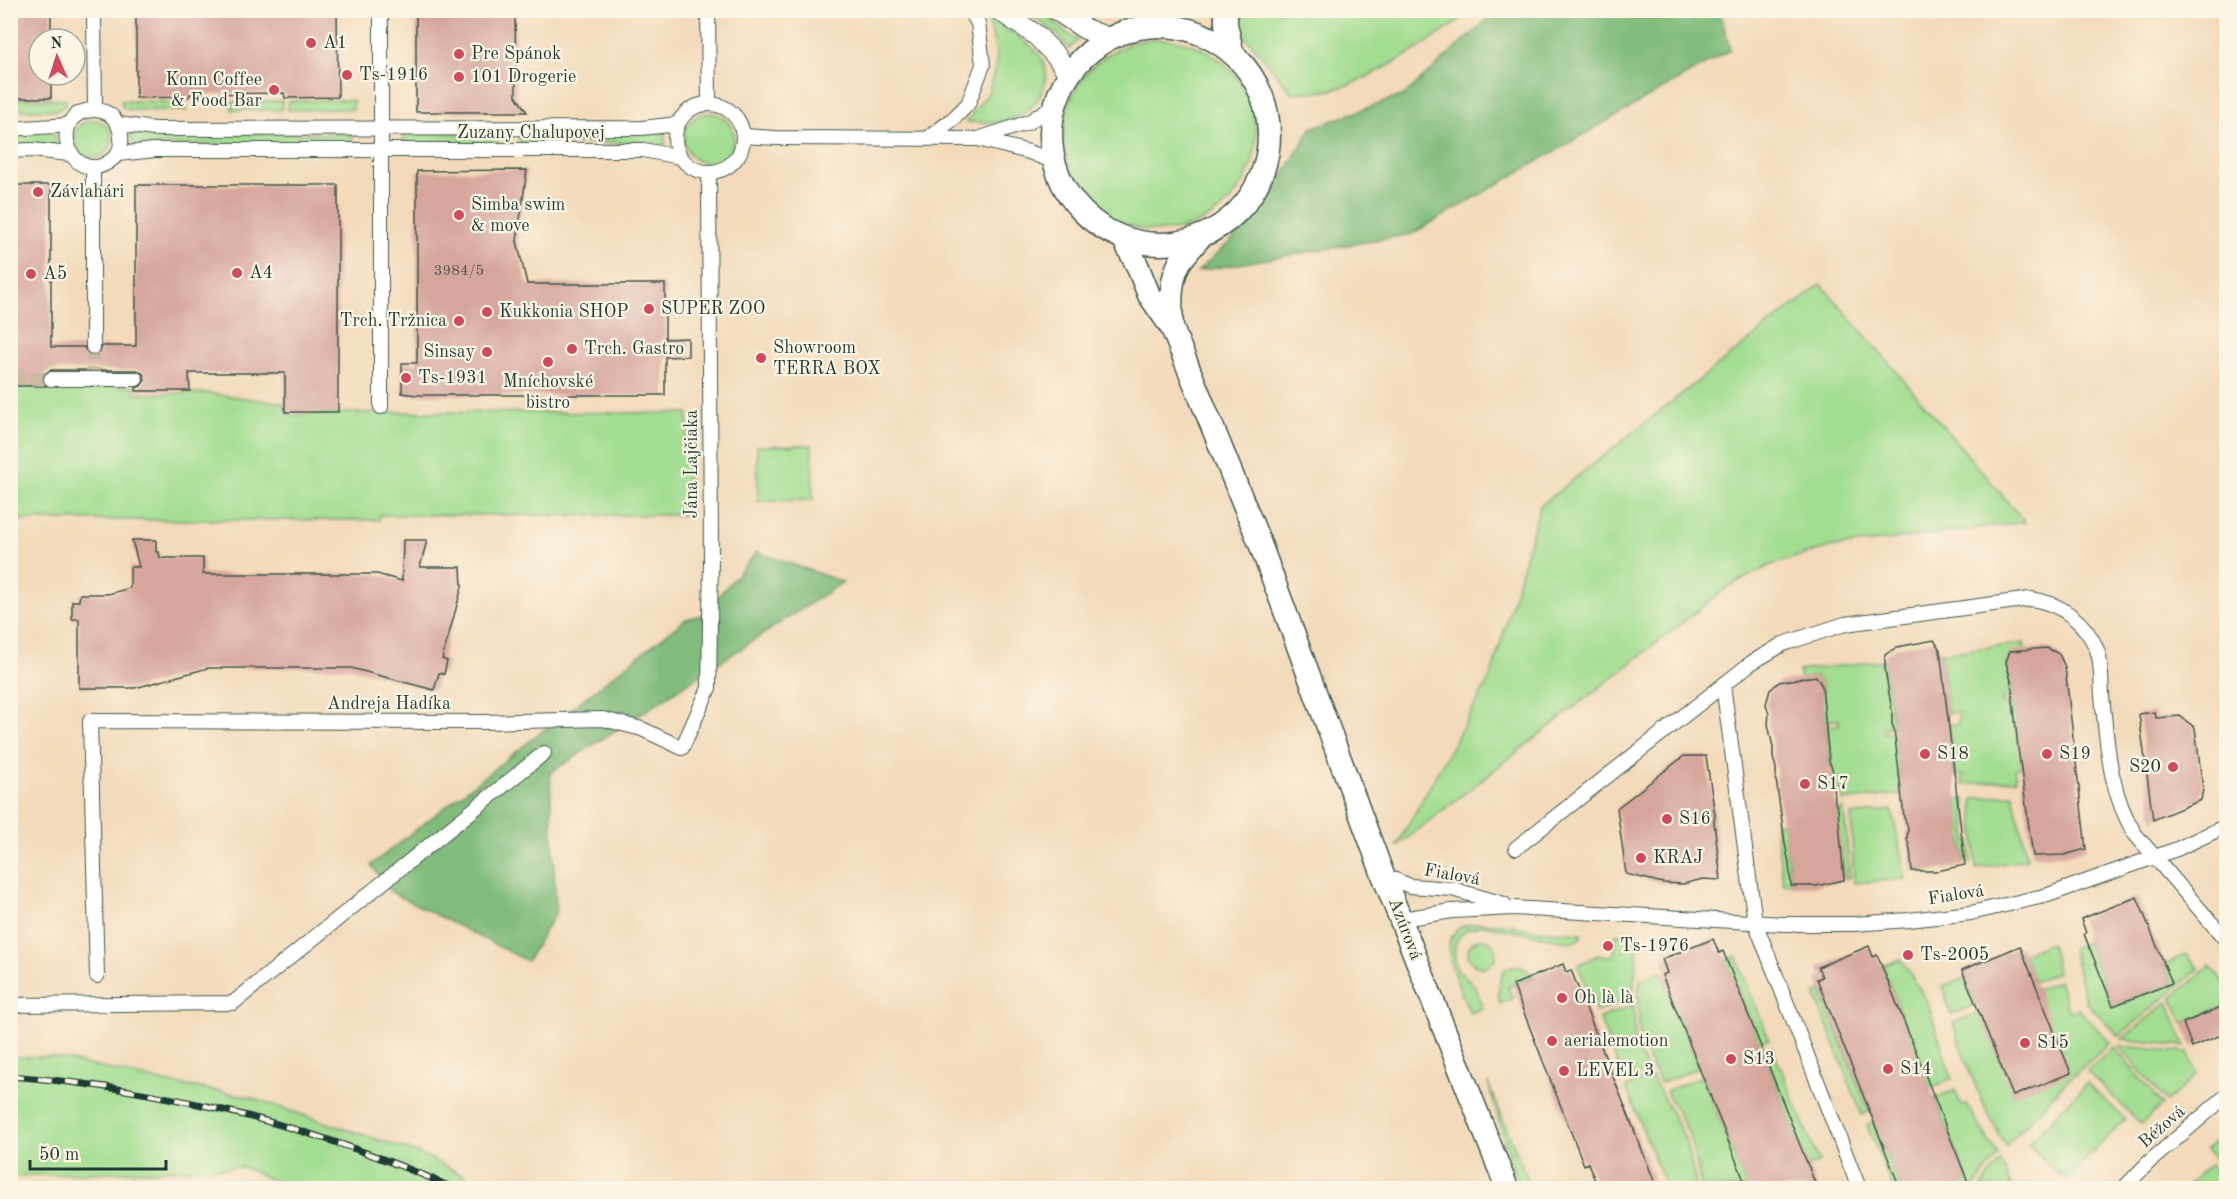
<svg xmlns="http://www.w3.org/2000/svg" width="2237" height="1199" font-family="'Old Standard TT',serif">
<rect width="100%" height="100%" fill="#fcf5e5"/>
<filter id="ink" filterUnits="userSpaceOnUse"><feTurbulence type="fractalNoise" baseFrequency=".0167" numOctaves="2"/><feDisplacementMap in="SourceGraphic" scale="12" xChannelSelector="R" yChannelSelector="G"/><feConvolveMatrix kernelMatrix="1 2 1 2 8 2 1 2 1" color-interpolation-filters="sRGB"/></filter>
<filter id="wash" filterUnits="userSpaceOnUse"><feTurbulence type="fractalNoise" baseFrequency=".008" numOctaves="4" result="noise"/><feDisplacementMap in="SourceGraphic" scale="24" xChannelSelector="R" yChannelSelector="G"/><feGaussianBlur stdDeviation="1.35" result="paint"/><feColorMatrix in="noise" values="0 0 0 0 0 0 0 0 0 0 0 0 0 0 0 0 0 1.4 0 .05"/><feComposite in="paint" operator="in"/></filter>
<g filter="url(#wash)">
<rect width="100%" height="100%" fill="#f3daba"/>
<g fill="#a2dd91" stroke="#608d62" stroke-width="1.5">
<path d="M1026 11C1050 10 1058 31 1078 40L1069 49 1058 35Z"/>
<path d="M1239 11V10L1471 11C1438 38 1367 84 1325 91 1314 93 1303 92 1292 93L1241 31Z"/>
<path d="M988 16C1002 26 1026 40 1037 52 1057 74 1040 106 1017 117 1002 125 982 122 966 122L989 92 997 58Z"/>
<circle cx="1160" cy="135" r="96"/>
<path d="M11 99H66V104L58 110H11Z"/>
<path d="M353 100V109L288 110V101Z"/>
<path d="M121 101 186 102V111L131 110 123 108Z"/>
<path d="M282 101V110H232L231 102Z"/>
<circle cx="709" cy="138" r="25"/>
<circle cx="93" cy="139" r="19"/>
<path d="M665 131V146L648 143H519V133Z"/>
<path d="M131 132 352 134V144L132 145Z"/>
<path d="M10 133H55V146L11 144Z"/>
<path d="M404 133H498V144H413L404 141Z"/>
<path d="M1821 284 2025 522 1826 548 1771 565 1729 586 1396 847 1491 676 1540 506Z"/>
<path d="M11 386H134V394L207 393 283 403 289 415 390 412 688 413V515H380L379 520H11Z"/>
<path d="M812 445 813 500 758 501 757 446Z"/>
<path d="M2024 643 2025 650 2006 662 2011 681 2012 698 2001 700 2003 704 2013 703 2022 767 2015 769 2017 779 1963 785 1962 775 1955 776 1949 725 1959 723 1958 712 1948 713 1946 705 1941 653Z"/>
<path d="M1885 660V670L1893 727 1883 728 1884 733 1894 732 1902 794 1843 801V792L1834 793 1826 726 1839 725V720L1826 721 1822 706V686L1816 676 1800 680 1799 671Z"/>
<path d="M2013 794 2027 859 1976 869 1973 799Z"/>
<path d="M1965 799 1967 840 1970 841 1971 862 1965 863 1957 800Z"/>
<path d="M1844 809 1850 878H1844C1843 856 1836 832 1838 810Z"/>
<path d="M1892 810 1906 879 1854 883 1851 815Z"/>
<path d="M1783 823 1791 884 1783 883 1775 824Z"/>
<path d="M1478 923 1512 925 1532 930 1582 933 1580 939 1572 942 1483 925 1466 930 1458 938 1455 945V963L1458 970 1475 986 1483 1008 1470 1013C1459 984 1425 927 1478 923Z"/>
<path d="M1616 934 1639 935 1633 997 1596 1012 1578 965 1598 955 1614 956Z"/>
<circle cx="1482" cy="953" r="14"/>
<path d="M2087 942 2113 1006 2172 983 2165 964 2186 954 2199 969 2119 1036 2086 1002 2072 948Z"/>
<path d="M2051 943 2057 972 2034 982 2023 954Z"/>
<path d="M1736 956 1769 1039 1759 1042 1726 960Z"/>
<path d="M1901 959 1927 1001 1952 1079 1930 1088 1882 966Z"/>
<path d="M1511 966 1522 967 1534 976 1508 987 1513 998 1500 1004C1497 990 1499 982 1505 969Z"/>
<path d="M2210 966 2226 985V1005L2183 1023 2172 998Z"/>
<path d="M1661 971 1699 1067 1661 1083 1640 1044 1638 997 1640 980Z"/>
<path d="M1965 978 1976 1004 1951 1015 1943 986Z"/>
<path d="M2059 981 2069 1012 2079 1009 2110 1043 2064 1084 2006 1146C1983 1107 1966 1067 1953 1023Z"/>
<path d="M1821 991 1869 1112 1862 1115 1815 994Z"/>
<path d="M2168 1002 2185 1046 2122 1039Z"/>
<path d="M1634 1005 1635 1046 1648 1071 1624 1080 1599 1018Z"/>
<path d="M2119 1046 2188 1052 2197 1075 2166 1102Z"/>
<path d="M1772 1047 1819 1162 1808 1167 1763 1051Z"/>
<path d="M2114 1047 2162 1105 2141 1124 2087 1071Z"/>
<path d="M11 1057H53L165 1082 246 1096 418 1153 490 1188H290L243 1167 11 1176Z"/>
<path d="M1702 1076 1747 1188H1702L1689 1134 1666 1091Z"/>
<path d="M1652 1077 1684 1136 1697 1188H1666L1626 1087Z"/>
<path d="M1488 1083 1531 1188H1519Z"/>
<path d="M2087 1083 2125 1119 2065 1180 2028 1144Z"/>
<path d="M1955 1090 1961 1105 1966 1104 1998 1155 1973 1188H1951L1968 1181 1935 1098Z"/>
<path d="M1873 1122 1900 1188H1892L1867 1125Z"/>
<path d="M2226 1132V1174L2206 1149Z"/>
<path d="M2001 1161 2012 1188H1980Z"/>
<path d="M2210 1165 2226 1182V1188H2184Z"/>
</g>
<g fill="#81bc7b" stroke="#507c58" stroke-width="1.5">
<path d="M1497 11H1720L1730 50 1412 234 1198 271 1262 212 1311 128 1404 95Z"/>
<path d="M757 552 843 582 550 773 556 912 527 961 391 892 371 865 686 619 702 615Z"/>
</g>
<g id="blocks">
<g fill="#d6a59c">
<path d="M10 10H51V39H39V75H51V98H10Z"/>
<path d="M136 10H337L338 97 285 98 284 93 190 94 189 97 136 98Z"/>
<path d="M416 10H515L516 96 527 112H416Z"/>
<path d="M527 170 517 241 527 284H665V339L688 338V356L665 357V395H417L402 393V363H417V171Z"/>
<path d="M10 185H51V347H84L88 354 94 356 100 352 102 346H136V185H338V412H285V373H189L190 391H136V388L141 386 145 380 143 374 137 370H51L43 375 42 380 46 386H10Z"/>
<path d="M132 540H156V552H159L160 558H203V574H377L402 581 403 540H427L420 567H461L462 587 442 659 447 661 444 674 439 673 434 690 351 668H208L135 688H79V619H72V601H79L80 594H108L130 588V567H139Z"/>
<path d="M1934 640 1940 650 1965 865 1937 871H1912L1910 849 1907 839 1908 828 1904 817 1894 729 1892 724V711L1885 670V655L1897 647Z"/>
<path d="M2047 648 2059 654 2065 667 2086 849 2064 855 2033 856 2018 748 2011 681 2006 662 2010 651Z"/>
<path d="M1816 676 1822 686 1829 761 1833 771 1835 802 1838 810 1844 880 1816 886H1791L1789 863 1785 843 1776 779V768L1773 758V747L1768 724 1769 714 1766 704 1770 690 1779 682Z"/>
<path d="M2155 712 2156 718 2180 716 2195 728 2203 789 2201 800 2153 820 2139 714Z"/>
<path d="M1684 756H1706L1715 815 1714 822 1721 880 1703 879 1683 884 1663 883 1626 874 1617 808Z"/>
<path d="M2137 897 2172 983 2113 1006 2084 934 2086 933 2081 919Z"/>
<path d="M1713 939 1719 953 1723 951 1817 1188H1747L1662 975 1667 973 1662 959Z"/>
<path d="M1869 946 1873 957 1877 955 1881 964 1968 1182 1951 1188H1900L1817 979 1822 977 1818 967Z"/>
<path d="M2020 946 2071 1073 2013 1096 1962 970Z"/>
<path d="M1563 964 1566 972 1571 970 1657 1188H1598L1588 1163 1584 1165 1513 985Z"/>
<path d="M2226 1005V1033L2192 1047 2183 1023Z"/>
</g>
</g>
</g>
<g filter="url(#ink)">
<use href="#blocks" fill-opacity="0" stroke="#3f5548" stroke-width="1.5"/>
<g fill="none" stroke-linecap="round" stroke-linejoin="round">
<g stroke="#c9bb9f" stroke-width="14" stroke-dasharray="14 7" stroke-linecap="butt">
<path d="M93 347V373"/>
<path d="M10 378 51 379"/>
</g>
<g stroke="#3f5548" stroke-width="16">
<g id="street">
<path d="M94 10 95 110"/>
<path d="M708 10 709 104"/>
<circle cx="709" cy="138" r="34"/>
<path d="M118 124 154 129 642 128 678 124"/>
<path d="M10 129 69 125"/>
<path d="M744 136 776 138 978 139 1029 152 1052 161"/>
<path d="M928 138 952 120 968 104 983 65 978 23 970 10"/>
<path d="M978 139 1029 122 1054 105"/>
<path d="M10 151 31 150 70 154"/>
<path d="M118 154C126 135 118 110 94 110 41 111 74 200 118 154L155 150H643L680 157"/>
<path d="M93 167V347"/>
<path d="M51 379H136"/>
<path d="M381 407V10"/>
<path d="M1723 685 1755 922 1859 1188"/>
<path d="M1516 848 1751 663 1783 644 1845 624 2031 599C2061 603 2086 622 2097 650 2102 663 2101 682 2102 696 2107 742 2109 793 2135 834L2226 940"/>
<path d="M1383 875 1410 886 1452 889 1504 904"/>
<path d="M1402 919 1452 911 1514 908 1783 924H1854L1909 920 1971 913 2048 895 2177 849 2226 826"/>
<path d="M97 976 90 721 483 722 603 719 642 729 682 748 709 688 711 557 709 173"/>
<path d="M10 1005 233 1003 544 753"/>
<path d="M2124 1188 2148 1163 2226 1096"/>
</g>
</g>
<g stroke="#3f5548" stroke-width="22">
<g id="secondary">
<path d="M999 10 1036 35 1057 57 1069 74"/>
<path d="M1056 10 1085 29 1109 38"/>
</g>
</g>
<g stroke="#3f5548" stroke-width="25">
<g id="primary">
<path d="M1226 10V24L1232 51"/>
<circle cx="1160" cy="135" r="109"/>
<path d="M1123 238 1137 265 1149 295 1172 328 1259 541 1383 875 1507 1188"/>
<path d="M1172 328C1171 307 1169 281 1180 262 1186 253 1194 245 1201 236"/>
</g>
</g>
<use href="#street" stroke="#fff" stroke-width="14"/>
<use href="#secondary" stroke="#fff" stroke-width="20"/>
<use href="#primary" stroke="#fff" stroke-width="22"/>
<g stroke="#1f3d34" stroke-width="7">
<path id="rail" d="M10 1076C162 1088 314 1126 453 1188"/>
</g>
<use href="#rail" stroke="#fcf5e5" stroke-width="4.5" stroke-dasharray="14" stroke-linecap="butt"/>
</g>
</g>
<g fill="#d1495b" stroke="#fcf5e5" stroke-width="2">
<circle cx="311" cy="43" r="6"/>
<circle cx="459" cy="54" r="6"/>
<circle cx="347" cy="75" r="6"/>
<circle cx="459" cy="77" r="6"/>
<circle cx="274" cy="90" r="6"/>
<circle cx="38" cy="192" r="6"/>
<circle cx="459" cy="215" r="6"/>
<circle cx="237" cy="273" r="6"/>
<circle cx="31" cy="274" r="6"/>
<circle cx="649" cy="309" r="6"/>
<circle cx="487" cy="312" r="6"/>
<circle cx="459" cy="321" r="6"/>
<circle cx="572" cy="349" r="6"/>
<circle cx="487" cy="352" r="6"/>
<circle cx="761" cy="358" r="6"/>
<circle cx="548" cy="362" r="6"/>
<circle cx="406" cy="378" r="6"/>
<circle cx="1925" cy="754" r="6"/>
<circle cx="2047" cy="754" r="6"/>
<circle cx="2173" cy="767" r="6"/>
<circle cx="1805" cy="784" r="6"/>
<circle cx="1667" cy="819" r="6"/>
<circle cx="1641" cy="858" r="6"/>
<circle cx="1608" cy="946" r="6"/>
<circle cx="1908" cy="955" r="6"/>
<circle cx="1562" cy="998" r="6"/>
<circle cx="1552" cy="1041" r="6"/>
<circle cx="2025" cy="1043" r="6"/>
<circle cx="1731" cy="1059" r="6"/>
<circle cx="1888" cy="1069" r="6"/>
<circle cx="1564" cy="1071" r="6"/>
</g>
<g text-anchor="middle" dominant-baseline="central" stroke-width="4.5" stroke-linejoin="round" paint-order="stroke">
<g font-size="15" fill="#4d574e">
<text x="459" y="271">3984/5</text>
</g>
<g font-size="18" fill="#1f3d34" stroke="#fcf5e5" text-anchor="start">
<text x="323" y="43">A1</text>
<text x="471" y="54">Pre Spánok</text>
<text x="359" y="75">Ts-1916</text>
<text x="471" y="77">101 Drogerie</text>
<text x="262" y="80" text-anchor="end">Konn Coffee<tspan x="262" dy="21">&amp; Food Bar</tspan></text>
<text x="50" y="192">Závlahári</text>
<text x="471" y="205">Simba swim<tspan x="471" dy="21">&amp; move</tspan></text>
<text x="249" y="273">A4</text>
<text x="43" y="274">A5</text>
<text x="661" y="309">SUPER ZOO</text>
<text x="499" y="312">Kukkonia SHOP</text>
<text x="447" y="321" text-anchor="end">Trch. Tržnica</text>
<text x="773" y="348">Showroom<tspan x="773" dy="21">TERRA BOX</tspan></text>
<text x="584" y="349">Trch. Gastro</text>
<text x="475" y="352" text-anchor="end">Sinsay</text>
<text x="418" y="378">Ts-1931</text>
<text x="548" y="382" text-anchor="middle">Mníchovské<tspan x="548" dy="21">bistro</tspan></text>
<text x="1937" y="754">S18</text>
<text x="2059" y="754">S19</text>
<text x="2161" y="767" text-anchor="end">S20</text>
<text x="1817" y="784">S17</text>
<text x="1679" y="819">S16</text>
<text x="1653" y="858">KRAJ</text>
<text x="1620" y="946">Ts-1976</text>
<text x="1920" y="955">Ts-2005</text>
<text x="1574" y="998">Oh là là</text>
<text x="1564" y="1041">aerialemotion</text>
<text x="2037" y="1043">S15</text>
<text x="1743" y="1059">S13</text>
<text x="1900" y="1069">S14</text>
<text x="1576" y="1071">LEVEL 3</text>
</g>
<g font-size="18" fill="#1f3d34" stroke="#fcf5e5">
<text x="531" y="133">Zuzany Chalupovej</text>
<text transform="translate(692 464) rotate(-90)">Jána Lajčiaka</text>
<text x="389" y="704">Andreja Hadíka</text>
<text transform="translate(1452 875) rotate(10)">Fialová</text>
<text transform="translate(1956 895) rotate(-9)">Fialová</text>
<text transform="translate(1405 929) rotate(69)">Azúrová</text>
<text transform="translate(2162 1127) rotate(-41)">Béžová</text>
</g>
</g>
<rect width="2237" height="1199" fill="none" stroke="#fcf5e5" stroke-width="36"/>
<g transform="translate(57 57) rotate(357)"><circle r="28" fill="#fcf5e5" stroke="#a4ab9e" stroke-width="1.5"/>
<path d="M0-4.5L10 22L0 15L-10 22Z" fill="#d1495b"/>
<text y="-9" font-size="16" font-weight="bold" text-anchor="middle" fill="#1f3d34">N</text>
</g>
<path d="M30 1160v9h136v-9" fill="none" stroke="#1f3d34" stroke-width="3"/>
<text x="39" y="1160" font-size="18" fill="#1f3d34" stroke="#fcf5e5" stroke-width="4.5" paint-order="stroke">50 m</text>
</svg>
